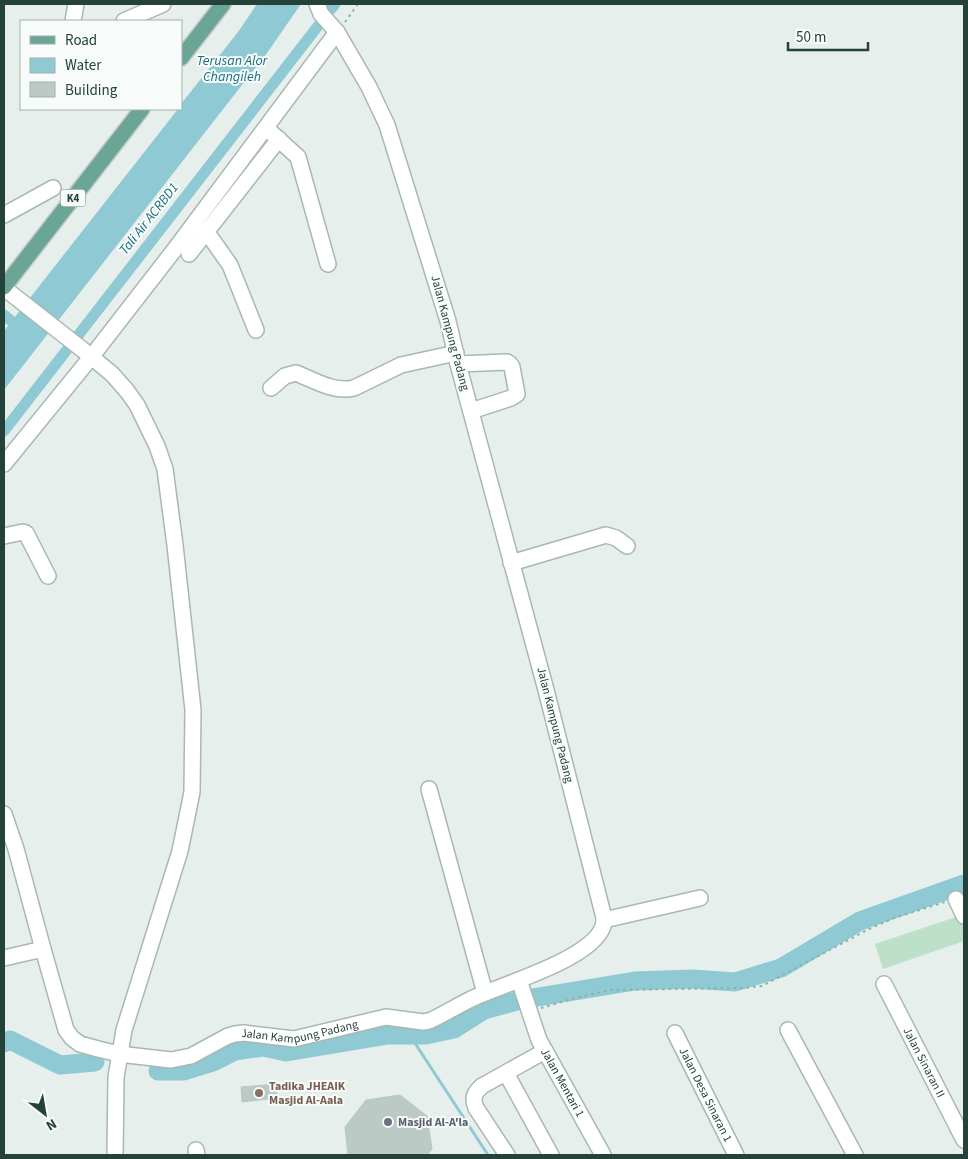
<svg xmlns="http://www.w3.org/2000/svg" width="968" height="1159" font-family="'Source Sans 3',sans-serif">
<rect width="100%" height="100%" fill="#e6efeb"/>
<path fill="#bfe0c8" d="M962 915 964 921V941L883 969 875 944Z"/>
<path fill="#8ec9d4" d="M257 4H301L267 53 4 390V331L178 109H181V104L238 32Z"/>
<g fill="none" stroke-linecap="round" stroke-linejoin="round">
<path stroke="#8ec9d4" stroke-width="3" d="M409 1034 488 1155"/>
<g stroke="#8ec9d4" stroke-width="11">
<path d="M331 9 335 4"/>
<path d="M4 315 22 330"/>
<path d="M4 431 318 26"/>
</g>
<g stroke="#8ec9d4" stroke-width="19">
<path d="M4 1043 10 1040 60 1065 95 1062"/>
<path d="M158 1071H184L213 1062 235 1051 263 1047 286 1052 388 1035H426L454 1029 484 1010 520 1000 635 981 692 979 735 982 781 968 860 921 964 884"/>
</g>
</g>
<g fill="#bbcac4" stroke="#b8c9c2">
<path d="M276 1084 277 1098 242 1102 241 1087Z"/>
<path d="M400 1095 427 1116 432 1149 427 1155H348L345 1127 366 1100Z"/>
</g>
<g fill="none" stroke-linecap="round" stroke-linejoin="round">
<g stroke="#a8b8b2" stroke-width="18">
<g id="minor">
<path d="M73 21 76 4"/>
<path d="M124 21 163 4"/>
<path d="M266 128 298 157 328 264"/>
<path d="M4 215 53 188"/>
<path d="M206 231 230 265 256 330"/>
<path d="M189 254 279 139"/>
<path d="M4 288 83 350 112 374 127 391 137 405 157 446 165 469 175 545 193 710 192 792 180 851 124 1030 116 1077 115 1155"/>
<path d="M458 364 507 362 510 364 512 367 517 394 511 398 471 411"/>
<path d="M271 388 285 376 296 373C314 380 334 393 354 388L401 365 456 353"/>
<path d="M4 464 92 356 175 249 337 32"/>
<path d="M4 536 23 532 26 533 48 576"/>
<path d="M511 563 606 535 616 538 627 546"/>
<path d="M429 789 485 993"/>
<path d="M4 814 16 849 43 949 4 958"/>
<path d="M956 899 964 916"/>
<path d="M604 920 700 898"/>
<path id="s1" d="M43 949 66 1030 72 1038 80 1044 98 1049 119 1054 171 1060 191 1056 228 1036 235 1034 244 1033 294 1039 386 1017 423 1022 429 1021C447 1013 464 1001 483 994 510 982 602 955 604 921 604 918 603 913 602 910L546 690 458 364 448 321 387 125 369 87 337 32 321 14 317 4"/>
<path id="s2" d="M519 980 539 1040 603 1155"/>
<path id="s3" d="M884 984 964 1140"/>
<path d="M788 1030 855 1155"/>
<path id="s4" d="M675 1033 736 1155"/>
<path d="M506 1073 551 1155"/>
<path d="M196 1150 197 1155"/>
<path d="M507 1155 476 1108C472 1098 474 1093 482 1086L545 1051"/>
</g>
</g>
<g stroke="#c2cac8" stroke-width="18">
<g id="major">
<path d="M181 58 223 4"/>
<path d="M4 287 142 109"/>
</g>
</g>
<g stroke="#86b3a5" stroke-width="2" stroke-dasharray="2.5 4" stroke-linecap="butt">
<path d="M345 22 358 4"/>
<path d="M541 1008 575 998 610 990 744 988 762 986 869 929 894 918 945 902"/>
</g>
<use href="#minor" stroke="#fff" stroke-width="15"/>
<use href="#major" stroke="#6aa596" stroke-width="15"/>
</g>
<circle fill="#8d6e63" stroke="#f7fbf9" stroke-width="2" cx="259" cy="1093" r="5"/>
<circle fill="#6b7280" stroke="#f7fbf9" stroke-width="2" cx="388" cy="1122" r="5"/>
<g text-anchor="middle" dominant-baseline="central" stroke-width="4" stroke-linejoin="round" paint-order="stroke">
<rect fill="#f7fbf9" stroke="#637a73" stroke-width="1" x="60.5" y="189.5" width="25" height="17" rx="4"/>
<g font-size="11" font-weight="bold" fill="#24423a">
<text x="73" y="198">K4</text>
</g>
<g font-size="12" fill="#24423a" stroke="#f7fbf9">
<text transform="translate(450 333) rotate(75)">Jalan Kampung Padang</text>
<text transform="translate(555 725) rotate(76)">Jalan Kampung Padang</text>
<text stroke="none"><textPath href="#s1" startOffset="332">Jalan Kampung Padang</textPath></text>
<text stroke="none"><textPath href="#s3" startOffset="88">Jalan Sinaran II</textPath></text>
<text stroke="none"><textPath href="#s2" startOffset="112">Jalan Mentari 1</textPath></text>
<text stroke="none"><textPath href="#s4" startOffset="69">Jalan Desa Sinaran 1</textPath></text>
</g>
<g font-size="12" font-weight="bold" fill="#785e54" stroke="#f7fbf9" text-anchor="start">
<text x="269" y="1086">Tadika JHEAIK<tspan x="269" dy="14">Masjid Al-Aala</tspan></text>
</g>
<g font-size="12" font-weight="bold" fill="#5b616d" stroke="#f7fbf9" text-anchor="start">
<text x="398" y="1122">Masjid Al-A'la</text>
</g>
<g font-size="14" font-style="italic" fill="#1c6f80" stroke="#f7fbf9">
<text x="232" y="61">Terusan Alor<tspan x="232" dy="16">Changileh</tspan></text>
<text transform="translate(149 219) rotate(-52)">Tali Air ACRBD1</text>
</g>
</g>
<rect width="968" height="1159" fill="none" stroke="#24423a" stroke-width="10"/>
<rect x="20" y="20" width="162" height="90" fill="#f7fbf9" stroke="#a3b1ad"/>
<rect x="30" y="36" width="25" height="8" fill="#6aa596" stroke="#a3b1ad"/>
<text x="65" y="45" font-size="15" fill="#24423a">Road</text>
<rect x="30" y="58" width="25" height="15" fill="#8ec9d4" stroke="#a3b1ad"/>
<text x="65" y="70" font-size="15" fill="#24423a">Water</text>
<rect x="30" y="82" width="25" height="15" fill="#bbcac4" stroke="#a3b1ad"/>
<text x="65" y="95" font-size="15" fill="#24423a">Building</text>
<g transform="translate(45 1114) rotate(149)" stroke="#f7fbf9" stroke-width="4" paint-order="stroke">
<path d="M0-4L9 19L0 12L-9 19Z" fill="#24423a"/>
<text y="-8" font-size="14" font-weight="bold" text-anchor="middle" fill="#24423a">N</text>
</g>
<path d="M788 42v8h80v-8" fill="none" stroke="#24423a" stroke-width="2.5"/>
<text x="796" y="42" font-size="15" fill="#24423a" stroke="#f7fbf9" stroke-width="4" paint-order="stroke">50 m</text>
</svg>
